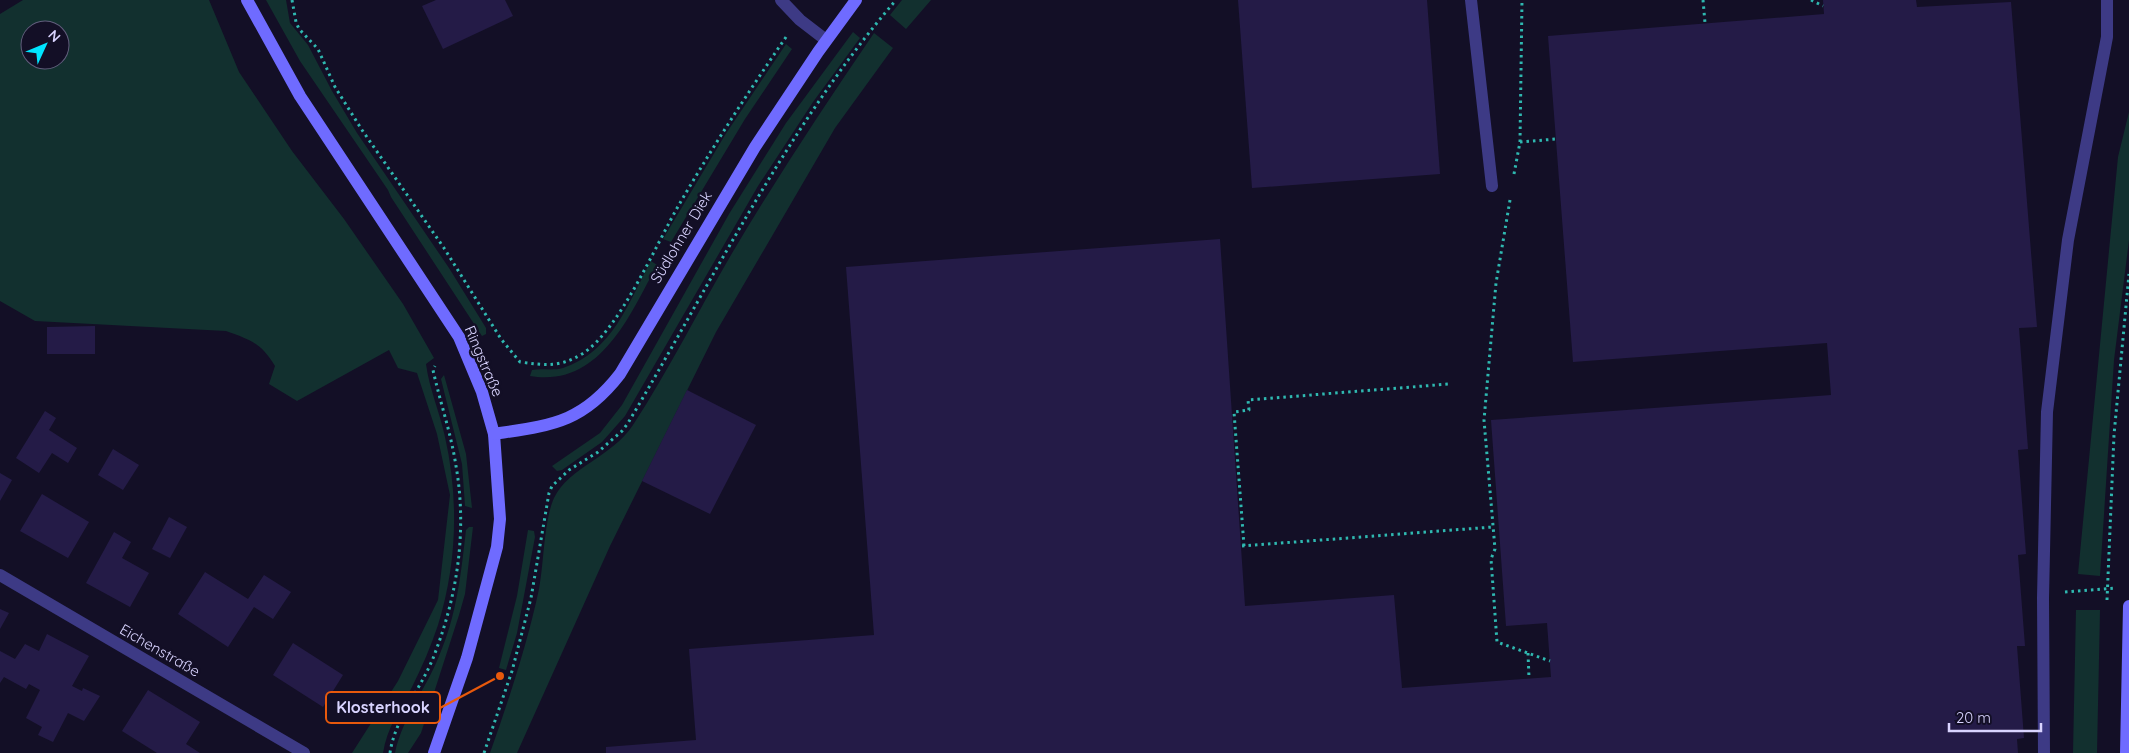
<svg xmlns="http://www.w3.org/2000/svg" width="2129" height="753" font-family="Quicksand,sans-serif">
<rect width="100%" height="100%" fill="#130f26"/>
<g fill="#12302f" fill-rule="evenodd">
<path d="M23 0H209L239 72 292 151 344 219 403 304 434 358 426 364C429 388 440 413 445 437 459 499 457 564 438 625 431 646 422 667 412 687 400 709 387 728 383 753H352L398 681 438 600 450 495 437 434 417 373 398 368 389 350 297 401 269 384 275 366C261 343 251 340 226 331L35 321 0 301V14ZM30 30H60V60H30Z"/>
<path d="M266 0H286L290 23 308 45 332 91 357 133 449 268 486 328V334L482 336 391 197 388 190 300 61Z"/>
<path d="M902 0H931L906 29 890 15Z"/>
<path d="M853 32 860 38 813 102 758 186 625 416 602 442 562 470 557 471 552 466 600 433 622 405 729 214 786 123Z"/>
<path d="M874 33 893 48 835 128 716 332 610 546 517 753H490C509 699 527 645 539 589 544 563 544 520 554 498 569 467 612 457 633 425 669 370 698 311 731 255 776 179 824 106 874 33Z"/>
<path d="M786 44 792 49 745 119 671 242 663 239 725 135Z"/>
<path d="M2129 112V240L2114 360 2100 576 2078 574 2118 157Z"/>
<path d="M651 261 657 265C630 315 600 388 530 376L532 370C542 368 552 371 563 368 613 351 628 303 651 261Z"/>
<path d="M444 375 466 454 472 508 465 506 462 464 441 379Z"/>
<path d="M469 527H473L465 594 459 615 421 733 408 753H395C402 718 426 689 439 656 457 615 461 573 466 530Z"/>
<path d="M528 530 534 531 535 537 517 633 506 670 499 668 517 596Z"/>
<path d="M2076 610H2100L2097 753H2073Z"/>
</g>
<g fill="#241b47">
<path d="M436 0H505L513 16 443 49 422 6Z"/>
<path d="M1238 0H1427L1440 174 1252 188Z"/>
<path d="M1823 0H1916L1917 7 2011 2 2037 327 2019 328 2028 449 2018 450 2026 554 2018 555 2025 646H2017L2024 738 2017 739 2018 753H606V747L696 740 689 649 874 635 846 267 1220 239 1245 606 1394 595 1402 688 1551 677 1547 623 1506 626 1491 420 1831 395 1827 343 1573 362 1548 36 1824 14Z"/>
<path d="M95 326V354H47V327Z"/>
<path d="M687 390 756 425 710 514 642 481Z"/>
<path d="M45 411 56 418 49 430 77 448 68 463 52 453 39 473 16 458Z"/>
<path d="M113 449 139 465 123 490 98 475Z"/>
<path d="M0 473 12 480 0 501Z"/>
<path d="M42 494 89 522 68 558 20 531Z"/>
<path d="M169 517 187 527 170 558 152 549Z"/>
<path d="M114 532 131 542 122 558 149 573 130 607 86 583Z"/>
<path d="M205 572 248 599 264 575 291 592 273 619 254 607 228 647 178 614Z"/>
<path d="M0 609 9 613 0 629Z"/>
<path d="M47 634 89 656 72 686 82 691 83 688 100 696 84 721 68 713 53 742 38 735 42 727 26 718 40 690 29 684 26 689 4 677 0 683V651L15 659 25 644 39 651Z"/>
<path d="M293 643 343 675 323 707 273 675Z"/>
<path d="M148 690 200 722 186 744 200 753H157L122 731Z"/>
</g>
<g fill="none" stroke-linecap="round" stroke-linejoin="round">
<g stroke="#2fb8b0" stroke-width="3" stroke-dasharray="2.5 4" stroke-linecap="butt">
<path d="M292 0 296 22 299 29 318 49 335 87 362 130 444 248 501 339 520 362C544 365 559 368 582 354 620 330 656 244 680 203 713 146 749 91 786 37"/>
<path d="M1703 0 1705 23"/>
<path d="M1811 0 1823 6"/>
<path d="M1520 142 1556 139"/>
<path d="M1514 174 1520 142 1522 0"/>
<path d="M1510 200 1496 283 1484 420 1495 549 1491 559 1497 642 1550 661"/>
<path d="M1242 546 1493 527"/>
<path d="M1244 546 1234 412 1249 410 1248 400 1449 384"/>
<path d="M2065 592 2116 588"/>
<path d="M2107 600 2114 435 2129 274"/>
<path d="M1528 653 1529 678"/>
<path d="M390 753C395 717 423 687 435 653 458 593 467 529 456 466 451 433 440 402 433 370L435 366"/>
<path d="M484 753 512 671 531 598 549 493 552 486 569 470 598 452 622 431 628 423C713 280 787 127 896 0"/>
</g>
<g stroke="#3d3a85" stroke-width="12">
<path d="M781 0 800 20 826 40"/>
<path d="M1471 0 1492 186"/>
<path d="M2044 753 2043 598 2047 412 2068 240 2107 37V0"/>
</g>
<path stroke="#3d3a85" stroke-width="12" d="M0 575 304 753"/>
<g stroke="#6f6bff" stroke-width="12">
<path d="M247 0 300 96 459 337 482 392 494 434 500 519 497 547 467 658 434 753"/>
<path d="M494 434C552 425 582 423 620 374L755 147 818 52 856 0"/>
<path d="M2126 753 2129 606"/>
</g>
</g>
<g text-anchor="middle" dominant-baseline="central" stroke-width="5" stroke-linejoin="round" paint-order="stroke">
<g font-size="15" fill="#d9d4ff" stroke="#130f26">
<text transform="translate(681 237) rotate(-59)">Südlohner Diek</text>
<text transform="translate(484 361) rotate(67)">Ringstraße</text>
<text transform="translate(160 650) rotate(30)">Eichenstraße</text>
</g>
</g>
<path fill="none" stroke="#e8590c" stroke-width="2" d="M500 676L440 708"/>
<circle fill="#e8590c" stroke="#130f26" stroke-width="2" cx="500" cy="676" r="5"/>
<rect fill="#130f26" stroke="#e8590c" stroke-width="2" x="326" y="692" width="114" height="31" rx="5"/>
<g font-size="16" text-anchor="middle" font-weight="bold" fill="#d9d4ff">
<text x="383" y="713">Klosterhook</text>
</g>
<g transform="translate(45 45) rotate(46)"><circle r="24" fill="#130f26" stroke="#625e7d"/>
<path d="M0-4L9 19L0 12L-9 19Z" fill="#00e5ff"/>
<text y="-8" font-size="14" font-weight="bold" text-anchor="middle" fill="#d9d4ff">N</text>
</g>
<path d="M1949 723v8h92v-8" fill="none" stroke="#d9d4ff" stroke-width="2.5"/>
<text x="1956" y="723" font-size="15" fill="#d9d4ff" stroke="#130f26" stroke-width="4" paint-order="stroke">20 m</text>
</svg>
